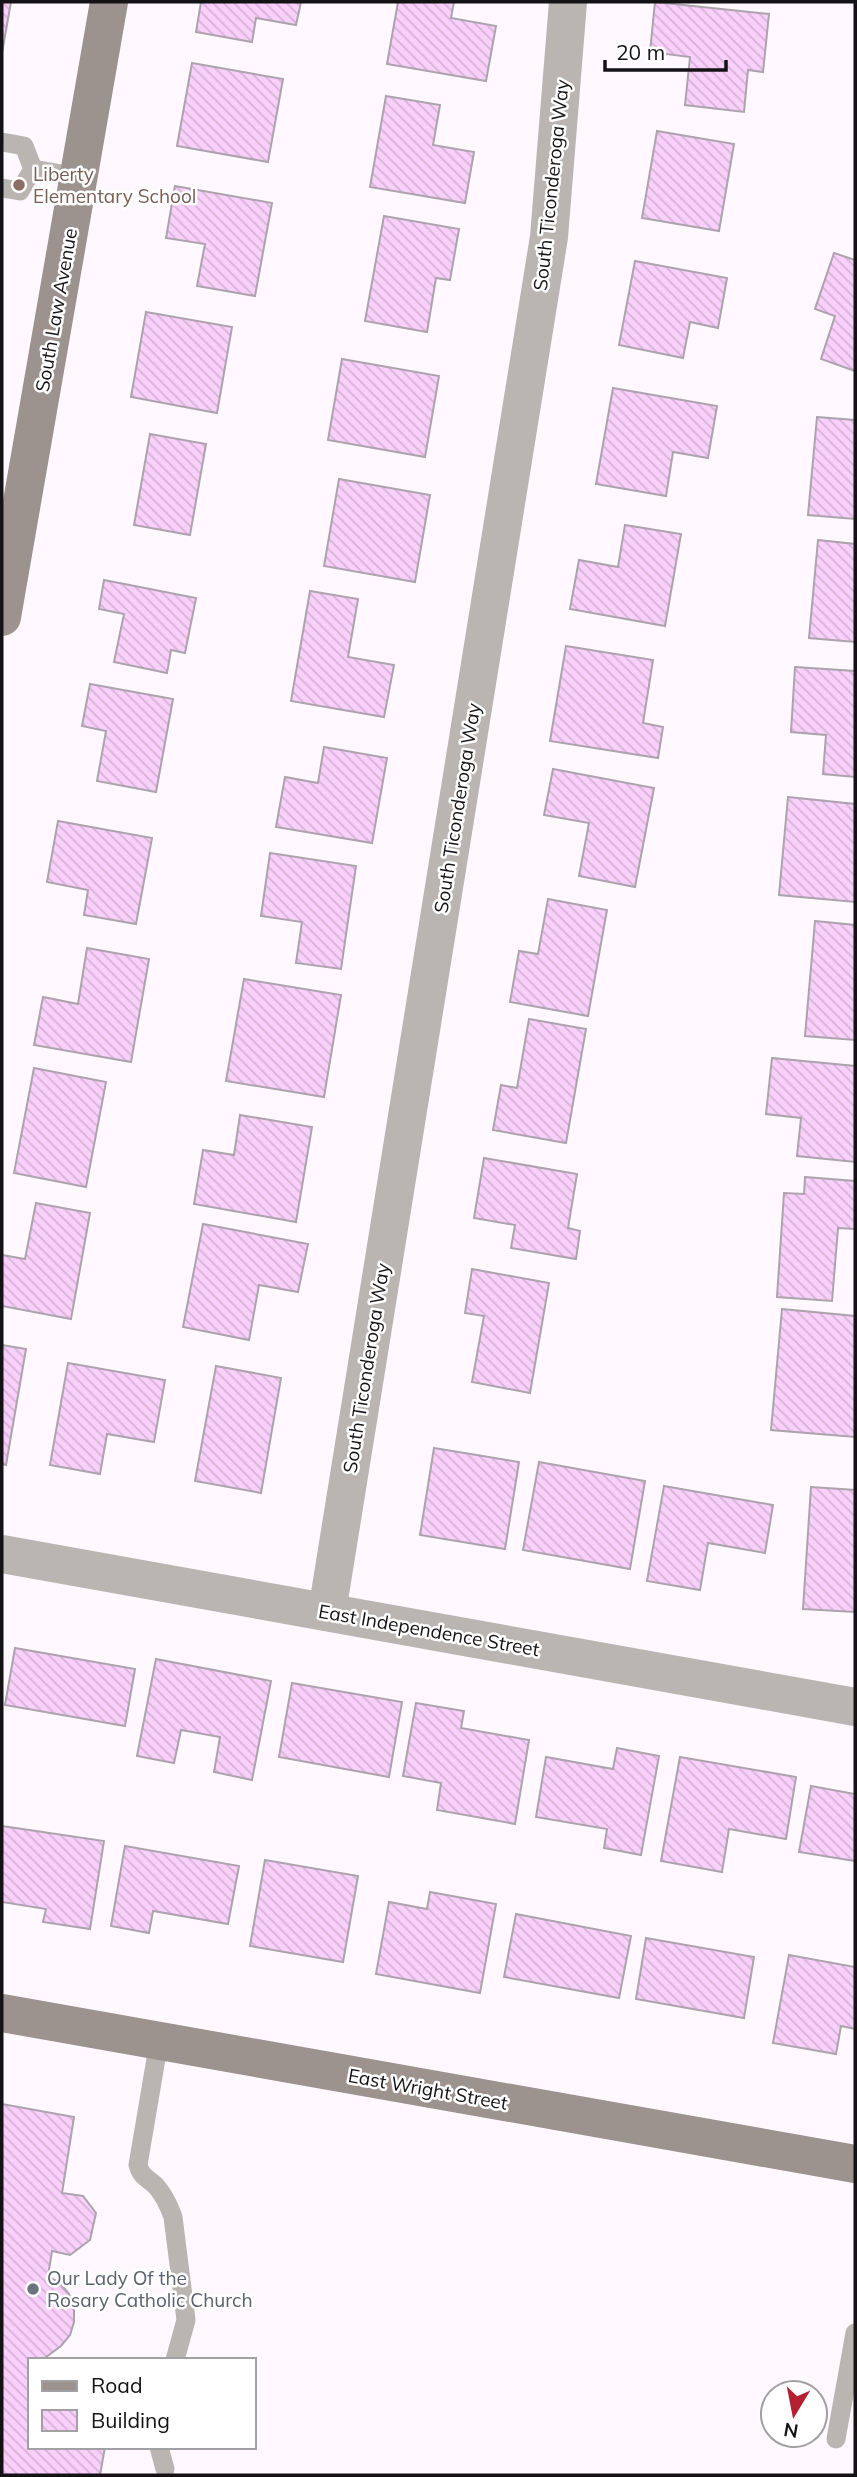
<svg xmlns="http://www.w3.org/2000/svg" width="857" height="2477" font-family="Mulish,sans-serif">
<defs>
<pattern id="building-back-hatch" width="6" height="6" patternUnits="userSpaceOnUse" patternTransform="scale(1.75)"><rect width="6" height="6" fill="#f9d0fb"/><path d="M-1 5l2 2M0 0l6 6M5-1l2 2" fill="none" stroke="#d5b2d6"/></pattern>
</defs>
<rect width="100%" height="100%" fill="#fff8ff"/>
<g fill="url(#building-back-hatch)" stroke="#aca3ad" stroke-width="2">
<path d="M2 2H11L2 53Z"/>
<path d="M201 2H301L296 25 256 18 252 42 196 32Z"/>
<path d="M398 2H454L451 18 496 26 486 81 387 64Z"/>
<path d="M655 2 769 14 763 72 748 70 744 112 685 105 690 57 650 52Z"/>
<path d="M192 63 283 79 268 162 177 146Z"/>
<path d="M386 96 440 105 433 145 474 152 465 203 370 187Z"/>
<path d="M657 131 734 144 719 231 642 218Z"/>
<path d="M175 186 272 203 255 296 197 286 205 244 166 238Z"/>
<path d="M384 216 459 229 450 280 436 278 427 332 365 321Z"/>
<path d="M834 253 855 260V371L821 359 835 316 815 309Z"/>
<path d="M635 261 727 278 718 328 690 322 683 358 619 345Z"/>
<path d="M146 312 232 327 217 413 131 397Z"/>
<path d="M342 359 439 376 425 457 328 440Z"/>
<path d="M613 388 717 406 708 458 673 452 666 496 596 484Z"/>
<path d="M817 417 855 420V519L808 515Z"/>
<path d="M150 434 206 444 190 535 134 525Z"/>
<path d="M339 479 430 495 415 582 324 566Z"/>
<path d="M625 525 681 534 665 626 570 609 579 560 618 567Z"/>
<path d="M818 540 855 544V642L809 638Z"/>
<path d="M104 580 196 598 185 653 171 650 167 673 114 662 124 614 99 609Z"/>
<path d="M310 591 358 599 348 657 394 665 384 717 291 701Z"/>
<path d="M566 646 653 660 643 723 663 727 658 758 550 741Z"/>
<path d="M795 667 855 671V777L823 774 826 735 791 732Z"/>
<path d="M90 684 173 699 156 792 97 781 106 731 82 726Z"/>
<path d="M324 747 387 758 372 843 276 827 285 777 318 783Z"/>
<path d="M553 769 654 788 635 887 579 876 589 823 544 815Z"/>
<path d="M788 797 855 804V902L779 895Z"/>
<path d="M58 821 152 838 136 924 84 915 88 890 47 882Z"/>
<path d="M270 853 356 866 341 969 296 963 302 922 261 916Z"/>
<path d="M548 899 607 910 588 1016 510 1002 519 951 538 954Z"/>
<path d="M815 921 855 925V1040L805 1036Z"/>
<path d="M87 948 149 959 131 1062 34 1045 43 997 78 1004Z"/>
<path d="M244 979 341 995 324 1097 226 1081Z"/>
<path d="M529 1019 586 1029 566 1143 493 1130 501 1085 517 1088Z"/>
<path d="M772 1058 855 1066V1162L797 1156 801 1118 766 1114Z"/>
<path d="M34 1068 106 1082 86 1187 14 1173Z"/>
<path d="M240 1115 312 1127 296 1222 194 1204 203 1150 234 1155Z"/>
<path d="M484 1158 577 1174 568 1228 580 1231 576 1259 511 1248 515 1225 474 1218Z"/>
<path d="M805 1177 855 1181V1229L838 1228 832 1301 777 1297 784 1193 804 1194Z"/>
<path d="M36 1203 90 1213 71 1319 2 1306V1255L25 1259Z"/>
<path d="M203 1224 308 1244 298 1292 259 1285 249 1340 183 1327Z"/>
<path d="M472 1269 549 1283 530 1393 472 1382 484 1316 465 1313Z"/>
<path d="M782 1309 855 1316V1437L771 1430Z"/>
<path d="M2 1345 26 1349 6 1465 2 1464Z"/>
<path d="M68 1363 165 1380 154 1442 107 1434 100 1474 50 1465Z"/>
<path d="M216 1366 281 1378 261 1493 195 1481Z"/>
<path d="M434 1448 519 1462 505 1549 420 1535Z"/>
<path d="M539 1462 645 1481 630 1569 523 1550Z"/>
<path d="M664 1486 773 1505 765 1553 708 1543 700 1590 647 1581Z"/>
<path d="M811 1487 855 1490V1612L803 1609Z"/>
<path d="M15 1648 135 1669 125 1726 5 1705Z"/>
<path d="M156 1659 271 1681 252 1780 214 1772 220 1737 181 1730 174 1763 137 1756Z"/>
<path d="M292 1683 402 1702 389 1777 279 1757Z"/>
<path d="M416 1703 464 1711 461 1728 529 1740 515 1824 437 1810 441 1783 403 1776Z"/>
<path d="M617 1748 659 1756 641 1855 604 1848 607 1829 536 1817 546 1757 613 1769Z"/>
<path d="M680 1757 796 1777 786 1839 729 1829 722 1872 661 1861Z"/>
<path d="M811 1786 855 1794V1861L799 1852Z"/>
<path d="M2 1826 104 1841 90 1929 43 1922 46 1909 2 1902Z"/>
<path d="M125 1846 239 1866 228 1924 153 1911 149 1933 111 1926Z"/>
<path d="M265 1860 358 1876 343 1962 250 1946Z"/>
<path d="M430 1892 496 1904 480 1993 376 1974 389 1902 427 1909Z"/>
<path d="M516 1914 631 1936 619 1998 504 1977Z"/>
<path d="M646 1938 754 1957 744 2018 636 1999Z"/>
<path d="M789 1955 855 1967V2029L841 2026 836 2054 773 2043Z"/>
<path d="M2 2104 74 2117 62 2193 83 2196 96 2213 90 2240 70 2255 52 2251 48 2276 60 2283 69 2294 74 2307V2322L70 2335 61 2346 42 2360H30V2447H105L100 2475H2Z"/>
</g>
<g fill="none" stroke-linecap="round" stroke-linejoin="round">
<g stroke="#bbb5b2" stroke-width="19">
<path d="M2 142 24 146 33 169 20 191 2 188"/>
<path d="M33 169 79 177"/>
<path d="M159 2041 138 2165C141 2177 149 2179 156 2186 164 2195 169 2206 173 2217L186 2320 175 2360"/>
<path d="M836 2439 855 2333"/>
<path d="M159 2447 165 2469"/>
</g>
<g stroke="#bbb5b2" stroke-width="38">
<path d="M2 1554 855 1707"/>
<path d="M327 1612 549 237 568 2"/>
</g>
<g stroke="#9c938f" stroke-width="38">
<path d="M2 617 109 2"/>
<path d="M2 2013 855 2164"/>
</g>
</g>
<circle fill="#8d6e63" stroke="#fff" stroke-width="2.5" cx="19" cy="185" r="7"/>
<circle fill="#6b7280" stroke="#fff" stroke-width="2.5" cx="33" cy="2289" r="7"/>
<g text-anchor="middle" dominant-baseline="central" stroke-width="5" stroke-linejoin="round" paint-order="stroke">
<g font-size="19" fill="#785e54" stroke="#fff" text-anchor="start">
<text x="33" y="174">Liberty<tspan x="33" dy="22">Elementary School</tspan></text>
</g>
<g font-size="19" fill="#151216" stroke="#fff">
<text transform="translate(551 185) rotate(-84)">South Ticonderoga Way</text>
<text transform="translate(56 310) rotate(-80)">South Law Avenue</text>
<text transform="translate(457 808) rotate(-81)">South Ticonderoga Way</text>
<text transform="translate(366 1368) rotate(-81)">South Ticonderoga Way</text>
<text transform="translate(429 1630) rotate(10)">East Independence Street</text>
<text transform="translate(428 2089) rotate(10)">East Wright Street</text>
</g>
<g font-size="19" fill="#5b616d" stroke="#fff" text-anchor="start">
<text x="47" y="2278">Our Lady Of the<tspan x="47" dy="22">Rosary Catholic Church</tspan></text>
</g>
</g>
<rect width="857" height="2477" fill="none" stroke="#151216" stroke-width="7"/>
<rect x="28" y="2358" width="228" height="91" fill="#ffffff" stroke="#a1a0a2" stroke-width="2"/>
<rect x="42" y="2381" width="35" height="10" fill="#9c938f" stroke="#a1a0a2" stroke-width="2"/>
<text x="91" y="2393" font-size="21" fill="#151216">Road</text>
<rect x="42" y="2410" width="35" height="21" fill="url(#building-back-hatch)" stroke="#a1a0a2" stroke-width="2"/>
<text x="91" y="2428" font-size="21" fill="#151216">Building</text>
<g transform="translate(794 2414) rotate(190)"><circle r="33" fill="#ffffff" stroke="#a1a0a2" stroke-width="2"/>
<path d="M0-5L12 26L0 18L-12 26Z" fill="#b32130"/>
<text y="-10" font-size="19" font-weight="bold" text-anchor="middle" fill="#151216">N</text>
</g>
<path d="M605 60v10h121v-10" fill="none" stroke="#151216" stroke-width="3.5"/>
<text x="616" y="60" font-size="21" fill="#151216" stroke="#ffffff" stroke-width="5" paint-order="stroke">20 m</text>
</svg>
